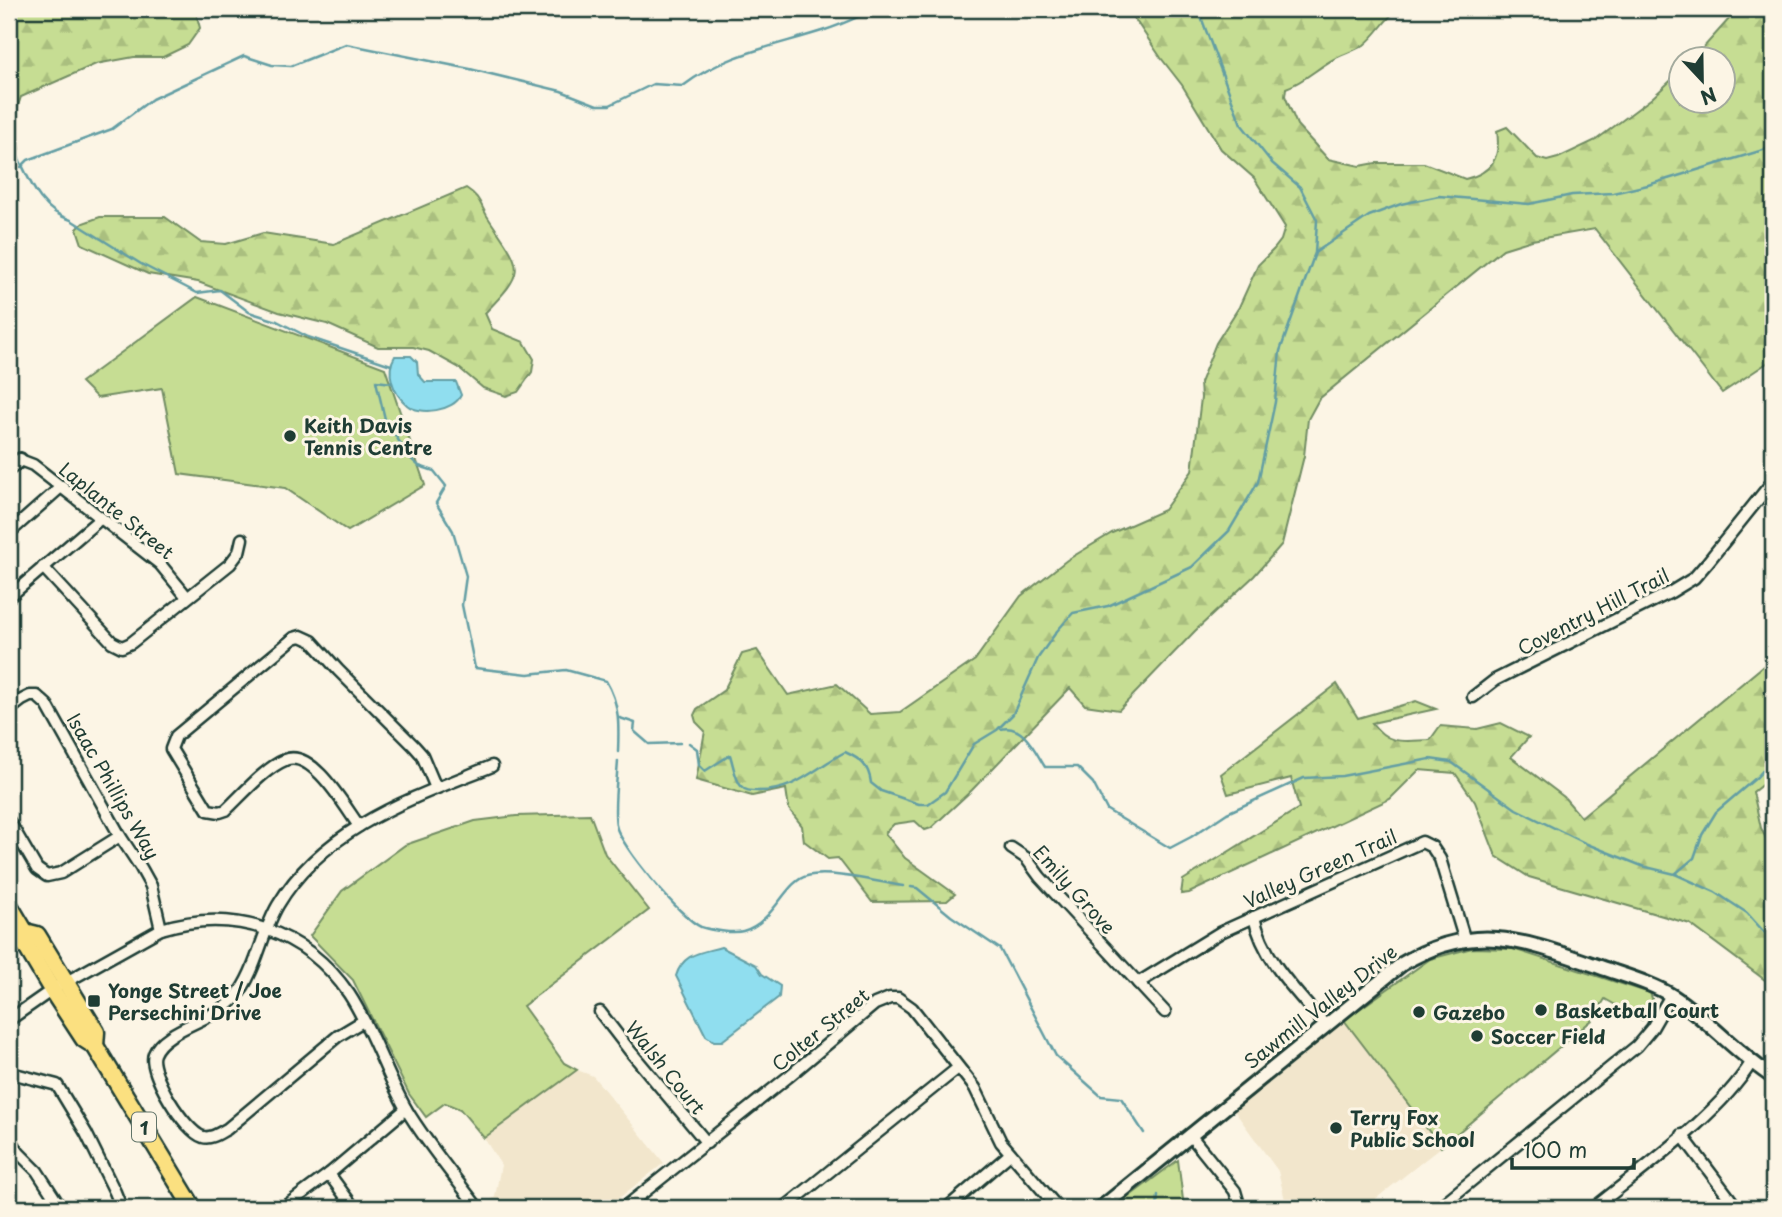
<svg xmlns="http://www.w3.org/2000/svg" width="1782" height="1217" font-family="'Playpen Sans',sans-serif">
<defs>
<pattern id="forest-firs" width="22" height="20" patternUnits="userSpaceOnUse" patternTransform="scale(1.75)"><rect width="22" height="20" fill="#c6dd93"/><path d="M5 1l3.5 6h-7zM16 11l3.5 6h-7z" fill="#aabf7f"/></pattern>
</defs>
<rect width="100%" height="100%" fill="#fcf5e5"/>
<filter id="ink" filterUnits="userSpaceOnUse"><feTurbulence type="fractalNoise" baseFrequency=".0143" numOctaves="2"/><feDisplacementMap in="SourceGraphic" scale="14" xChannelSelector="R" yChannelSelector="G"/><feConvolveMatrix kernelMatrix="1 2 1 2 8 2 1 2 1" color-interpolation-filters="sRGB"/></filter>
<g filter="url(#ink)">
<g fill="#f2e6cc">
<path d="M1344 1020 1441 1147 1364 1208H1287L1278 1171 1233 1109Z"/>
<path d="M577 1070 593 1076 664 1163 606 1208H490L486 1204 495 1197 501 1165 484 1138Z"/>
</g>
<g fill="url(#forest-firs)" stroke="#728d64" stroke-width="2">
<path d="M9 9H195L200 28 188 45 163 57H134L96 64 21 97 13 120 19 149 9 164Z"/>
<path d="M1128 9H1398C1384 20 1378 34 1364 45 1354 51 1344 54 1334 59 1317 68 1304 82 1286 88L1285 96 1297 125 1328 159 1360 166 1376 163H1424L1465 179C1492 173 1501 157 1497 131L1507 127 1537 158 1547 161 1558 158 1596 140 1652 98 1680 72V102H1722V60L1693 59 1738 9H1773V359L1722 393 1595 229 1532 240 1503 249 1319 399 1308 419 1304 456 1282 544 1254 576 1195 631 1119 710 1085 705 1070 688 972 790 931 828 925 830 915 821 894 824 885 833 905 858 955 894 947 901 872 902 838 858 828 859 804 841 802 826 789 809 786 789 752 796 696 780 705 731 696 722 694 715 697 709 724 690 742 654 757 650 788 695 837 684 870 714 900 712 975 660 1021 596 1067 560 1112 533 1164 510 1192 471 1201 398 1200 383 1216 343 1239 307 1258 265 1274 249 1281 240 1285 227 1254 178 1221 149 1182 85 1161 58Z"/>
<path d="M466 188C482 198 480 207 491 222 523 269 527 270 485 313L492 329 524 342 534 359 532 372 518 392 506 396 483 388 458 367 429 351 413 347H378L327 324 279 312 198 282 148 274 82 244 77 229 83 223 100 217H165L200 242 226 244 263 233 334 244Z"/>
<path d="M1773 658V776L1753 792 1761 828 1773 853V986L1690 924 1529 877 1496 856 1475 802 1455 773 1419 770 1390 799 1189 893 1181 894 1183 880 1299 808 1291 778 1228 794 1221 774 1337 684 1358 718 1416 701 1436 709 1372 723C1389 746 1404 741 1430 740L1440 726 1477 729 1501 723 1529 737 1511 757 1564 797 1581 817Z"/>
</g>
<g fill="#c6dd93" stroke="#728d64" stroke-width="2">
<path d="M197 297 385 368 425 485 348 531 285 488 179 474 162 388 97 398 81 382Z"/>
<path d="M590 814 605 854 649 910 523 1006 564 1063 577 1070 484 1138 460 1109 445 1103 426 1117 409 1094 353 980 310 936 342 891 405 845 475 821 516 816Z"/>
<path d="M1472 948 1513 949 1650 993 1653 1001 1642 1020 1605 999 1592 1020 1441 1147 1344 1020 1430 959Z"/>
<path d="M1178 1160 1184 1208H1114Z"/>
</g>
<g fill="#90deef" stroke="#639ea4" stroke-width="2">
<path d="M395 356H411L417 362 418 374 425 382H456L461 395C454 411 420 416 407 405 393 393 385 372 395 356Z"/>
<path d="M721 947 756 965 762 974 780 986 779 997 722 1041H714L706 1036 676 976C683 953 700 953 721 947Z"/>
</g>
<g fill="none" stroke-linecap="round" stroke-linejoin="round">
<g stroke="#639ea4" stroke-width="2.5">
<path d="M9 140C27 169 34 209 71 220L141 264 197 293 220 290 249 312 277 321 308 337 391 365"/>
<path d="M21 167 28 160 112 129 152 99 244 56 272 65 291 66 346 44 470 69 561 91 597 105H610L653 84 683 86C724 54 776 46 825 30 842 25 859 16 876 9"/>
<path d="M1316 252 1369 216 1401 204 1439 196 1529 204 1572 195 1613 193 1648 185 1773 147"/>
<path d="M392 383 376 381 385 419 409 457 419 466 434 471 446 486 436 503 453 531 466 576 462 605 475 668 528 674 566 670 606 681C620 704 619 726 618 752"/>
<path d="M620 718 635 723 634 731 649 744 680 743"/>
<path d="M1001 729C1023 723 1035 751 1045 767H1077L1093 783 1107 810 1170 848 1191 837 1227 813 1304 778 1342 776 1430 759 1451 762 1516 809 1587 844 1642 866 1675 874 1715 892 1747 913 1773 942"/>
<path d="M689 743 697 749 699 765 705 771 730 755C733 764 735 779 741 786 745 791 751 791 756 791 795 792 813 769 845 752 860 759 869 765 871 783L881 791 919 804H928L945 792 974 744 997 730 1013 714 1038 658 1057 631 1073 613 1108 606 1192 567 1229 531 1258 482 1275 402 1280 351 1315 253 1317 220 1300 187 1272 163 1241 124 1201 17V9"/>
<path d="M618 761C617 778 613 809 616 825 619 845 682 919 701 927 710 930 734 934 743 931 774 923 785 881 807 876 830 870 878 882 903 886"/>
<path d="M1675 874 1694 858 1702 835 1716 812 1757 777 1773 759"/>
<path d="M911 887 917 888 951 916 1000 949 1056 1056 1101 1096 1121 1098 1144 1133"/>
<path d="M1157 1208 1158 1195"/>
</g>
<g stroke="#1f3d34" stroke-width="15">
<g id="minor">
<path d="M20 460 33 465 160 564 187 597"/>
<path d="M9 533 62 486"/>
<path d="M43 567 112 642 122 647 131 643 230 564 239 552 242 539"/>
<path d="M9 597 101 518"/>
<path d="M1473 697 1495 680 1671 592 1694 578 1707 563 1773 481"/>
<path d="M9 710 22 700 30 696H37L47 705 120 836 141 868 151 886 161 929"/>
<path d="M9 821 37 869 47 876 61 873 120 836"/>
<path d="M359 826C345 807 312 748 285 760 265 768 242 795 226 810L220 812 208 810 171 749 176 736 294 638 301 636 312 641 338 670 414 746 422 755 436 788"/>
<path d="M1011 848 1026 858 1040 877 1165 1012"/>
<path d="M1254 917C1263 960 1297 992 1325 1025"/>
<path d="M1138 983 1221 932 1422 842 1432 847 1440 859 1465 941"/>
<path d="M600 1012 630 1051 707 1143"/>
<path d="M9 1020 52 990 161 929C234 907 305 930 349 994 372 1029 385 1072 406 1109 427 1144 454 1176 478 1208"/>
<path d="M363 1021 338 1036 227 1129C219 1133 212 1139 203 1137 185 1132 147 1071 154 1054 164 1028 217 1020 236 997 257 970 261 934 278 905 324 827 413 798 492 766"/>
<path d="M9 1077 15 1074 57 1085 86 1133 115 1192 119 1202 115 1208"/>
<path d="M1190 1135 1235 1191 1240 1208"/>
<path d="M1682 1135 1737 1208"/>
<path d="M9 1136 18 1152 37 1171 61 1208"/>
<path d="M9 1158 18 1152"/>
<path d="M329 1174 354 1208"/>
<path d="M283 1208 329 1174 406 1109"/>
<path d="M624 1208 788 1077 875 1004 890 998H898L912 1008 975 1088 1001 1142 1058 1208"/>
<path d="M784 1208 958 1068"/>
<path d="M947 1208 1010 1154"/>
<path d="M1438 1208 1637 1046 1652 1028 1671 995"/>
<path d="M1594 1208C1643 1168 1718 1116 1751 1063"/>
</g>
</g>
<g stroke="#1f3d34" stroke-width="18">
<g id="tertiary">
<path d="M9 468 20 460"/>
<path d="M1101 1208 1402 964C1475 920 1526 941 1600 967 1625 976 1652 983 1674 997 1710 1021 1737 1054 1773 1077"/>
</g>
</g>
<g stroke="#1f3d34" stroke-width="21">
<g id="primary">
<path d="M9 905 25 932 23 941 52 990 84 1039 95 1046 193 1208"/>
<path d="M25 932 37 935 96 1032 95 1046"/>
</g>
</g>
<use href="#minor" stroke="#fcf5e5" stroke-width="10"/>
<use href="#tertiary" stroke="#fcf5e5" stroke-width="12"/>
<use href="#primary" stroke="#fbe080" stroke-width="16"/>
</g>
</g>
<g fill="#1f3d34" stroke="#fcf5e5" stroke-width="2.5">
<circle cx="290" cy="436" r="7"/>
<rect x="87" y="994" width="14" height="14" rx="3.5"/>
<circle cx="1541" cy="1010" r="7"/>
<circle cx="1419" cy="1012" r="7"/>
<circle cx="1477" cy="1036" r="7"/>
<circle cx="1336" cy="1128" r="7"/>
</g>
<g text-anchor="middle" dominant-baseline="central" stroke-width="6" stroke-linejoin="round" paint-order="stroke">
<rect fill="#fcf5e5" stroke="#617469" stroke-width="2" x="132" y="1112.5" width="24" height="29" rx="5"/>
<g font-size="18" font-weight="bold" fill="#1f3d34">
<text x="144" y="1127">1</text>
</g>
<g font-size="19" font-weight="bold" fill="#1f3d34" stroke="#fcf5e5" text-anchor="start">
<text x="304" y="425">Keith Davis<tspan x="304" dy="22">Tennis Centre</tspan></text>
<text x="108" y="990">Yonge Street / Joe<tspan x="108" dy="22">Persechini Drive</tspan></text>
<text x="1555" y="1010">Basketball Court</text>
<text x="1433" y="1012">Gazebo</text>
<text x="1491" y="1036">Soccer Field</text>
<text x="1350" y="1117">Terry Fox<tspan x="1350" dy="22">Public School</tspan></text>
</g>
<g font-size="19" fill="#1f3d34" stroke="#fcf5e5">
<text transform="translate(117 510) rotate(39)">Laplante Street</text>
<text transform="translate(1593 611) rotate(-27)">Coventry Hill Trail</text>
<text transform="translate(114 786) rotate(60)">Isaac Phillips Way</text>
<text transform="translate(1320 868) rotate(-24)">Valley Green Trail</text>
<text transform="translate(1075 889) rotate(48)">Emily Grove</text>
<text transform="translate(1320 1006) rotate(-38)">Sawmill Valley Drive</text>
<text transform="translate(820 1029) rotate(-39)">Colter Street</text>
<text transform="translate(666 1067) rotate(51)">Walsh Court</text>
</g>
</g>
<rect width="1782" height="1217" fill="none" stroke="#fcf5e5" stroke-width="35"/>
<rect x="18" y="18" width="1747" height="1182" fill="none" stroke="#1f3d34" stroke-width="2.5" filter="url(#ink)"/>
<g transform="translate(1702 80) rotate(158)"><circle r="33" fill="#fcf5e5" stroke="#a4ab9e" stroke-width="2"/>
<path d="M0-5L12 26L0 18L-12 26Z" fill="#1f3d34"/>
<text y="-10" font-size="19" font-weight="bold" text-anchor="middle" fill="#1f3d34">N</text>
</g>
<path d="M1512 1158v10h122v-10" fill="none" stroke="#1f3d34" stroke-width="3.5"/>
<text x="1523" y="1158" font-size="21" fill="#1f3d34" stroke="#fcf5e5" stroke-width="5" paint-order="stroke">100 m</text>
</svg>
